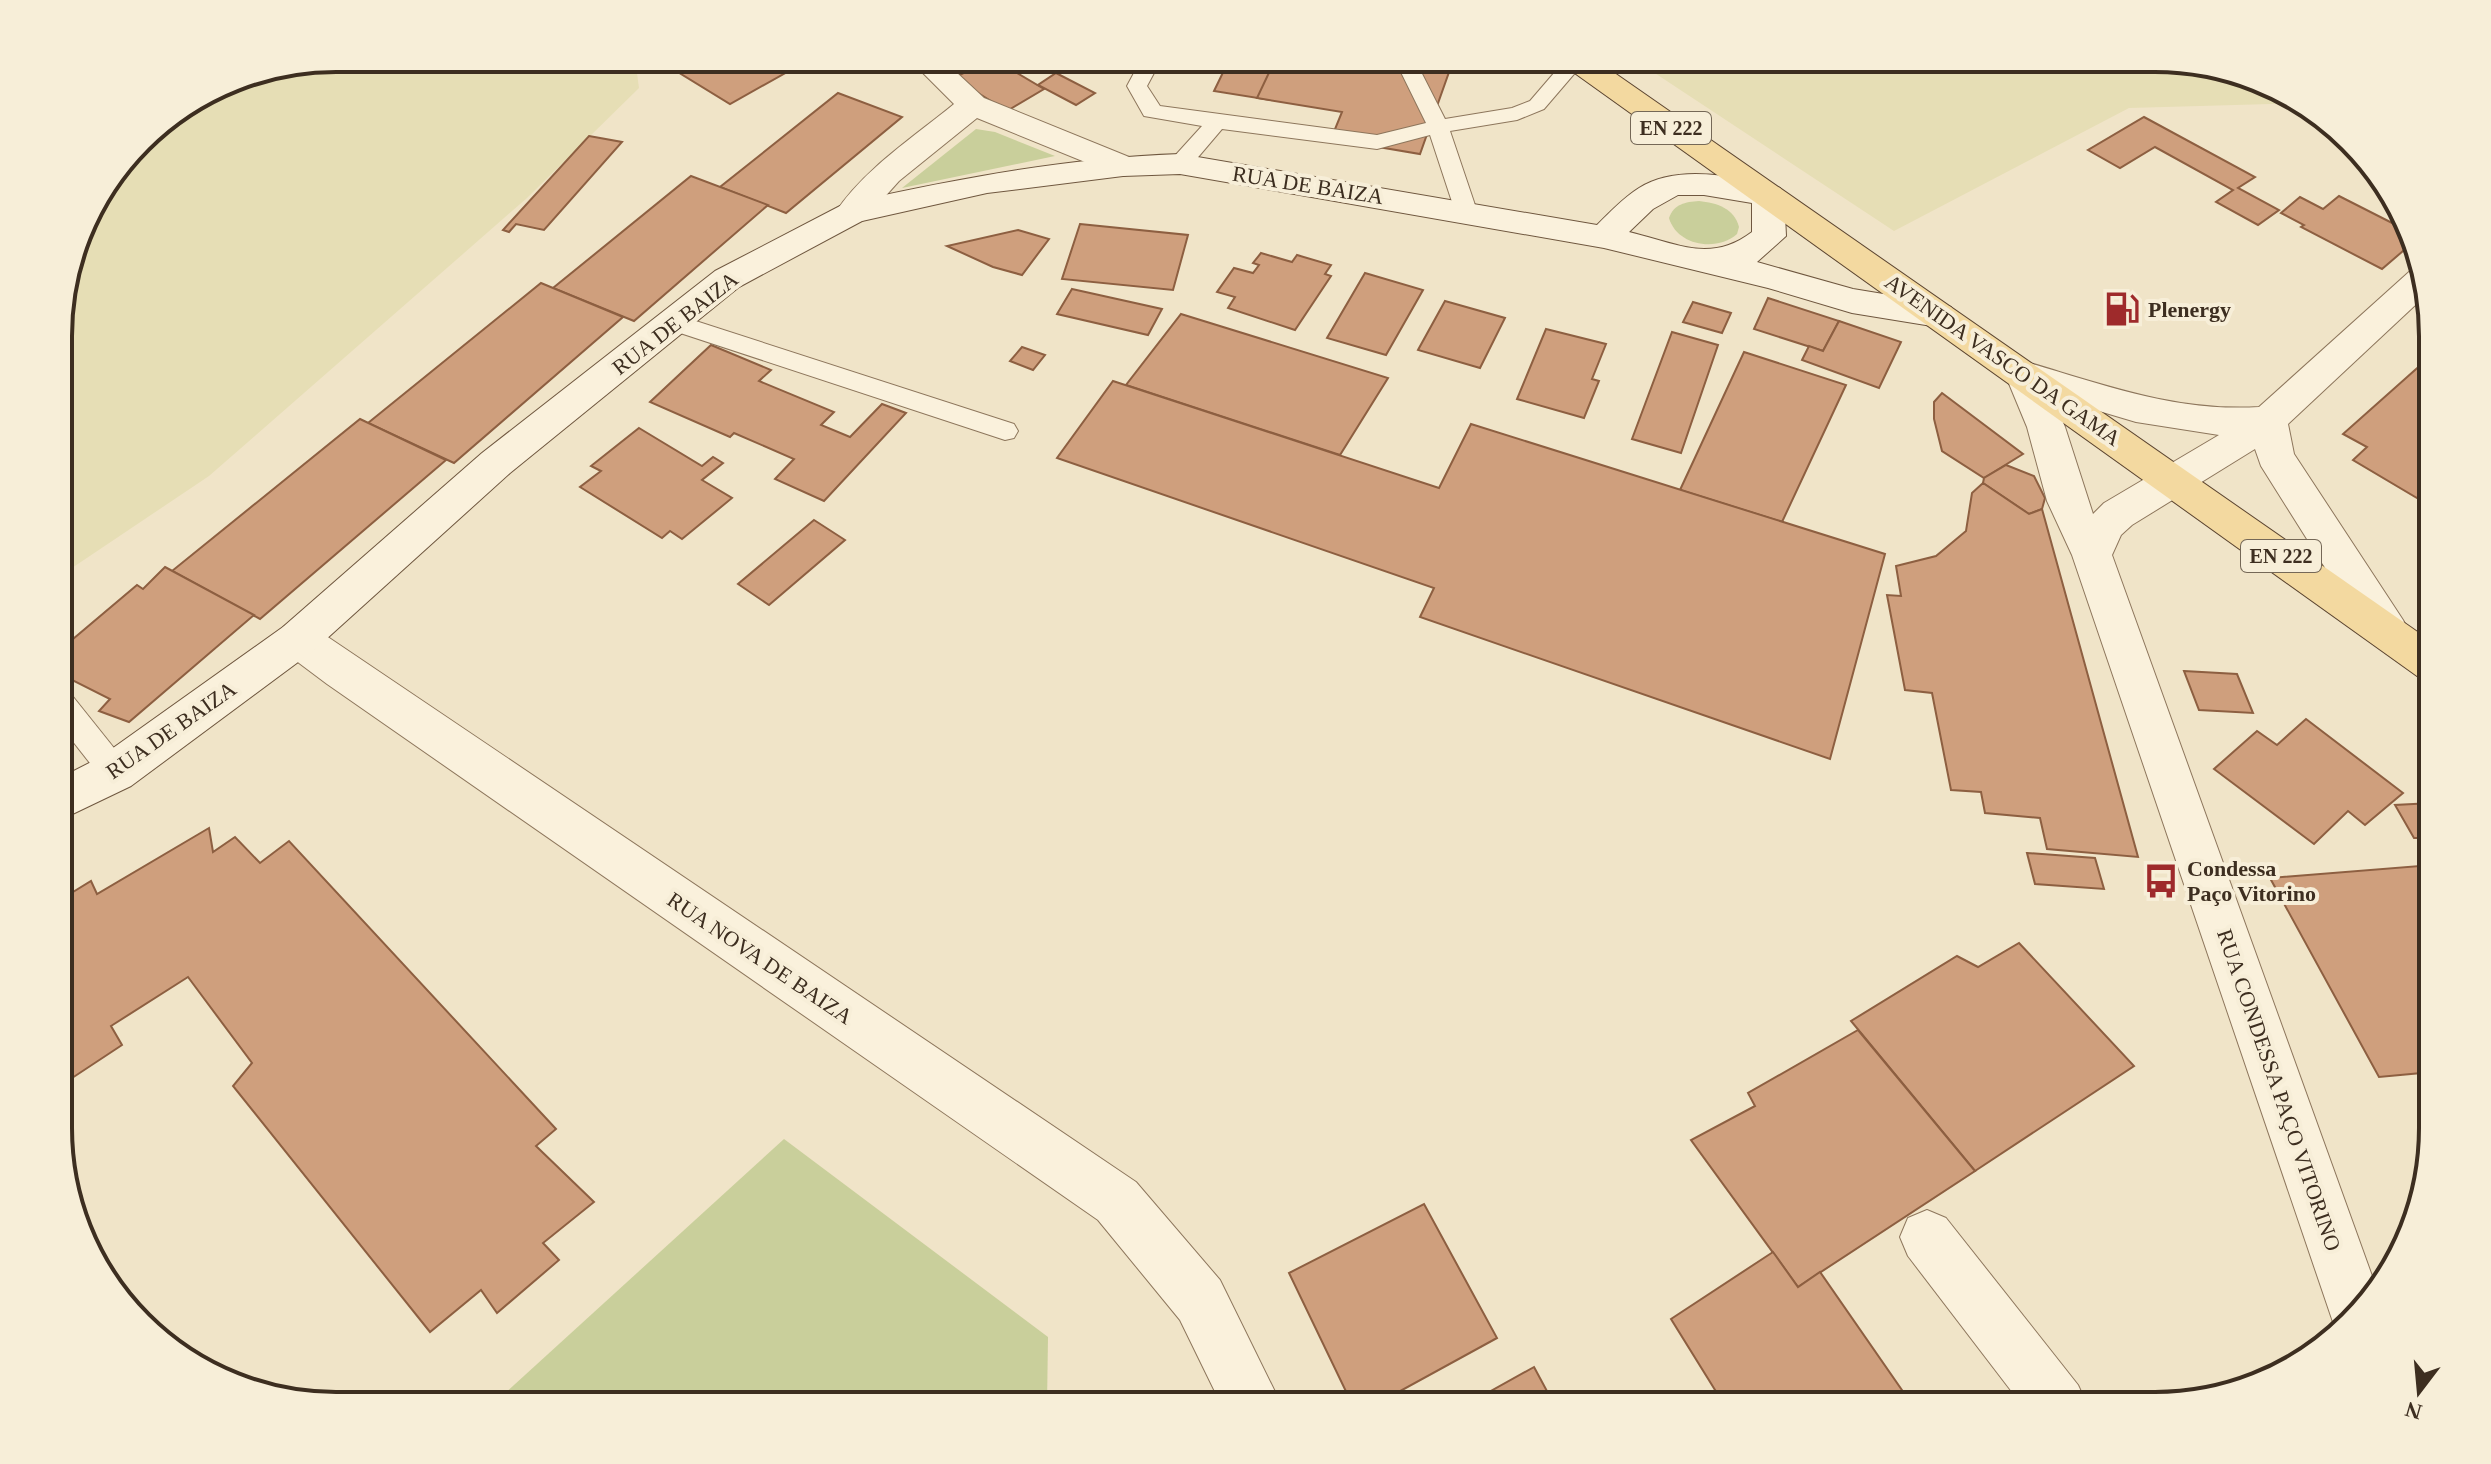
<svg xmlns="http://www.w3.org/2000/svg" width="2491" height="1464" font-family="Georgia,serif">
<rect width="100%" height="100%" fill="#f0e4c8"/>
<g fill="#e6deb5">
<path d="M336 58H635L639 88 527 198 209 476 60 576V300L87 213 152 127 230 79Z"/>
<path d="M1632 58H2155L2294 95 2302 103 2129 108 1894 231Z"/>
</g>
<g fill="#c9cf9b">
<path d="M976 129 995 132 1055 156 902 188Z"/>
<path d="M1699 201C1717 203 1734 208 1739 227L1737 234C1717 252 1677 246 1669 218 1674 204 1685 202 1699 201Z"/>
<path d="M784 1139 1048 1337 1047 1406H491Z"/>
</g>
<g fill="#cf9f7d" stroke="#8d5f41" stroke-width="2">
<path d="M655 58H798L805 62 730 104Z"/>
<path d="M992 58 1044 89 1007 111 954 78Z"/>
<path d="M1230 58H1289L1270 100 1214 91Z"/>
<path d="M1276 58 1363 61 1364 58H1454L1420 154 1331 139 1342 112 1257 98Z"/>
<path d="M1056 73 1095 93 1076 105 1038 85Z"/>
<path d="M838 93 902 117 786 213 720 187Z"/>
<path d="M2144 117 2255 177 2238 188 2279 210 2258 225 2216 202 2233 190 2155 147 2120 168 2088 150Z"/>
<path d="M589 136 622 142 544 230 516 224 509 232 503 230Z"/>
<path d="M691 176 768 205 634 321 553 288Z"/>
<path d="M2339 196 2406 230 2410 245 2382 269 2301 227 2304 225 2281 213 2300 197 2323 209Z"/>
<path d="M1080 224 1188 235 1173 290 1062 279Z"/>
<path d="M1018 230 1049 239 1022 275 993 267 947 246Z"/>
<path d="M1261 253 1292 262 1297 255 1331 265 1325 274 1331 276 1295 330 1228 308 1235 297 1217 292 1234 268 1253 273 1259 265 1253 263Z"/>
<path d="M1365 273 1423 290 1386 355 1327 338Z"/>
<path d="M541 283 623 317 454 463 368 423Z"/>
<path d="M1072 289 1162 309 1148 335 1057 314Z"/>
<path d="M1768 298 1839 321 1823 351 1754 329Z"/>
<path d="M1445 301 1505 318 1480 368 1418 350Z"/>
<path d="M1693 302 1731 313 1722 333 1683 322Z"/>
<path d="M1181 314 1388 378 1340 455 1126 385Z"/>
<path d="M1839 321 1901 342 1879 388 1802 360 1809 346 1823 351Z"/>
<path d="M1546 329 1606 344 1592 379 1599 381 1584 418 1517 399Z"/>
<path d="M1672 332 1718 345 1681 453 1632 439Z"/>
<path d="M711 345 771 370 759 381 834 412 821 425 850 437 882 404 906 413 824 501 775 479 794 459 734 433 730 437 650 402Z"/>
<path d="M1022 347 1045 355 1033 370 1010 361Z"/>
<path d="M1744 352 1846 385 1782 522 1680 490Z"/>
<path d="M2424 362 2432 367V483L2417 498 2353 460 2367 447 2343 434Z"/>
<path d="M1113 381 1439 488 1471 424 1885 554 1830 759 1420 617 1434 588 1057 458Z"/>
<path d="M1942 393 2023 454 1984 478 1942 451 1934 419V402Z"/>
<path d="M360 419 446 460 260 619 172 571Z"/>
<path d="M639 428 702 466 713 457 723 463 702 480 732 498 682 539 670 531 662 538 580 487 601 471 591 466Z"/>
<path d="M2006 465 2034 476 2045 498 2042 509 2029 514 1983 483 1984 478Z"/>
<path d="M1983 483 2029 514 2042 509 2138 857 2047 849 2040 818 1985 813 1981 792 1951 790 1932 693 1905 690 1887 595 1901 596 1896 566 1936 556 1966 531 1972 493Z"/>
<path d="M814 520 845 540 769 605 738 584Z"/>
<path d="M165 567 254 615 129 722 99 711 110 699 60 674V650L137 585 143 589Z"/>
<path d="M2184 671 2237 674 2253 713 2199 710Z"/>
<path d="M2306 719 2403 793 2365 825 2348 811 2314 844 2214 769 2257 731 2277 745Z"/>
<path d="M2432 803V838H2414L2395 805Z"/>
<path d="M209 828 213 852 235 837 260 863 289 841 556 1129 536 1146 594 1202 543 1243 559 1260 497 1313 481 1290 430 1332 233 1086 252 1063 188 977 111 1026 122 1045 60 1086V900L91 881 97 894Z"/>
<path d="M2027 853 2095 858 2104 889 2035 884Z"/>
<path d="M2432 865V1072L2379 1077 2270 878Z"/>
<path d="M2019 943 2134 1066 1975 1171 1851 1021 1957 956 1978 967Z"/>
<path d="M1858 1030 1975 1171 1798 1287 1691 1140 1755 1106 1748 1093Z"/>
<path d="M1424 1204 1497 1338 1373 1406H1353L1289 1273Z"/>
<path d="M1773 1252 1798 1287 1820 1272 1913 1406H1725L1671 1319Z"/>
<path d="M1534 1367 1555 1406H1464Z"/>
</g>
<g fill="none" stroke-linecap="round" stroke-linejoin="round">
<g stroke="#8d765c" stroke-width="2">
<g id="lane">
<path d="M1142 58H1162L1147 86 1160 106 1377 135 1426 123 1394 58H1414L1445 119 1512 108 1530 101 1567 58 1586 60 1544 109 1517 120 1450 131 1477 211 1474 216H1458L1455 211 1430 135 1377 149 1222 129 1188 169H1172L1169 164 1172 159 1202 126 1144 116 1127 86Z"/>
<path d="M674 314 1014 424 1018 431 1014 438 1005 440 665 328 662 322 665 316Z"/>
<path d="M60 690 70 693 126 763 130 772 126 781 115 785 104 781 60 725Z"/>
</g>
</g>
<g stroke="#8d765c" stroke-width="2">
<g id="street">
<path d="M908 58H941L984 98 1134 159 1139 166 1134 173 1123 176 1112 173 977 118 899 181 864 220 852 224 840 220 835 213C864 169 914 137 954 104Z"/>
<path d="M2418 269 2426 295 2288 424 2294 454 2403 620 2409 632 2403 644 2388 649 2373 644 2261 466 2255 449 2132 525 2121 535 2112 555 2376 1287 2335 1328 2072 555 2047 501 2027 427 2005 374 2010 365 2023 361C2102 384 2175 412 2259 407L2409 272ZM2052 397 2136 422 2219 435 2104 503 2093 514 2065 427Z"/>
<path d="M298 622 313 627 1136 1182 1220 1280 1282 1406H1222L1180 1320 1098 1220 327 684 283 651 277 639 283 627Z"/>
<path d="M1927 1210 1946 1218 2078 1385 2087 1405H2022L1908 1256 1900 1237 1908 1218Z"/>
</g>
</g>
<g stroke="#6f573f" stroke-width="2">
<path id="secondary" d="M1180 154 1597 225C1610 212 1623 198 1639 188 1679 163 1737 177 1780 188L1784 195 1786 236 1757 262 1853 289 1938 303 1951 307 1956 315 1951 323 1938 327 1852 313 1768 288 1604 248 1180 174 1123 176 987 193 862 221 739 287 510 473 313 651 131 786 60 820V778L99 758 283 627 482 453 715 271 840 206 852 202C962 178 1067 158 1180 154ZM1678 195H1704L1752 203V232C1710 264 1676 243 1629 232L1653 209Z"/>
</g>
<g stroke="#5b4430" stroke-width="2">
<path id="primary" d="M1558 58H1593L2432 642V681L2417 676 1562 64Z"/>
</g>
<use href="#lane" fill="#faf1dc" fill-rule="evenodd"/>
<use href="#street" fill="#faf1dc" fill-rule="evenodd"/>
<use href="#secondary" fill="#faf1dc" fill-rule="evenodd"/>
<use href="#primary" fill="#f3d9a0" fill-rule="evenodd"/>
</g>
<defs>
<g id="fuel-bare" transform="scale(2.76)"><path d="M-5.5-6h7V0h2V4h1.3V-2.5L3-4.5l.8-.8L6-3V5H2.5V1h-1V6h-7ZM-4.2-4.7v3.2H.2V-4.7Z" fill="#9e2a2b" stroke="#f7eed8" stroke-width="2.5" paint-order="stroke"/></g>
<g id="bus-bare" transform="scale(2.76)"><path d="M-5-6H5V4H4V6H2V4H-2V6H-4V4H-5ZM-3.5-4V0h7V-4ZM-3.5 1.2v1.5H-2V1.2ZM2 1.2v1.5H3.5V1.2Z" fill="#9e2a2b" stroke="#f7eed8" stroke-width="2.5" paint-order="stroke"/></g>
</defs>
<g fill-rule="evenodd">
<use href="#fuel-bare" x="2122" y="309"/>
<use href="#bus-bare" x="2161" y="881"/>
</g>
<g text-anchor="middle" dominant-baseline="central" stroke-width="8" stroke-linejoin="round" paint-order="stroke">
<g fill="#f7eed8" stroke="#756857" stroke-width="2">
<rect x="1631" y="112" width="80" height="32" rx="6"/>
<rect x="2241" y="540" width="80" height="32" rx="6"/>
</g>
<g font-size="20" font-weight="bold" fill="#3d2e20">
<text x="1671" y="128">EN 222</text>
<text x="2281" y="556">EN 222</text>
</g>
<g font-size="22" fill="#3d2e20" stroke="#f7eed8">
<text transform="translate(1308 185) rotate(9)">RUA DE BAIZA</text>
<text transform="translate(675 323) rotate(-38)">RUA DE BAIZA</text>
<text transform="translate(2003 360) rotate(35)">AVENIDA VASCO DA GAMA</text>
<text transform="translate(171 730) rotate(-35)">RUA DE BAIZA</text>
<text transform="translate(760 958) rotate(34)">RUA NOVA DE BAIZA</text>
<text transform="translate(2279 1090) rotate(71)">RUA CONDESSA PAÇO VITORINO</text>
</g>
<g font-size="22" font-weight="bold" fill="#3d2e20" stroke="#f7eed8" text-anchor="start">
<text x="2148" y="309">Plenergy</text>
<text x="2187" y="868">Condessa<tspan x="2187" dy="25">Paço Vitorino</tspan></text>
</g>
</g>
<path d="M0 0H2491V1464H0ZM336 72H2155A264 264 0 0 1 2419 336V1128A264 264 0 0 1 2155 1392H336A264 264 0 0 1 72 1128V336A264 264 0 0 1 336 72Z" fill="#f7eed8" fill-rule="evenodd"/>
<path fill="none" stroke="#3d2e20" stroke-width="4" d="M336 72H2155A264 264 0 0 1 2419 336V1128A264 264 0 0 1 2155 1392H336A264 264 0 0 1 72 1128V336A264 264 0 0 1 336 72Z"/>
<g transform="translate(2419 1392) rotate(196)" stroke="#f7eed8" stroke-width="6" paint-order="stroke">
<path d="M0-6L14 30L0 20L-14 30Z" fill="#3d2e20"/>
<text y="-12" font-size="22" font-weight="bold" text-anchor="middle" fill="#3d2e20">N</text>
</g>
</svg>
